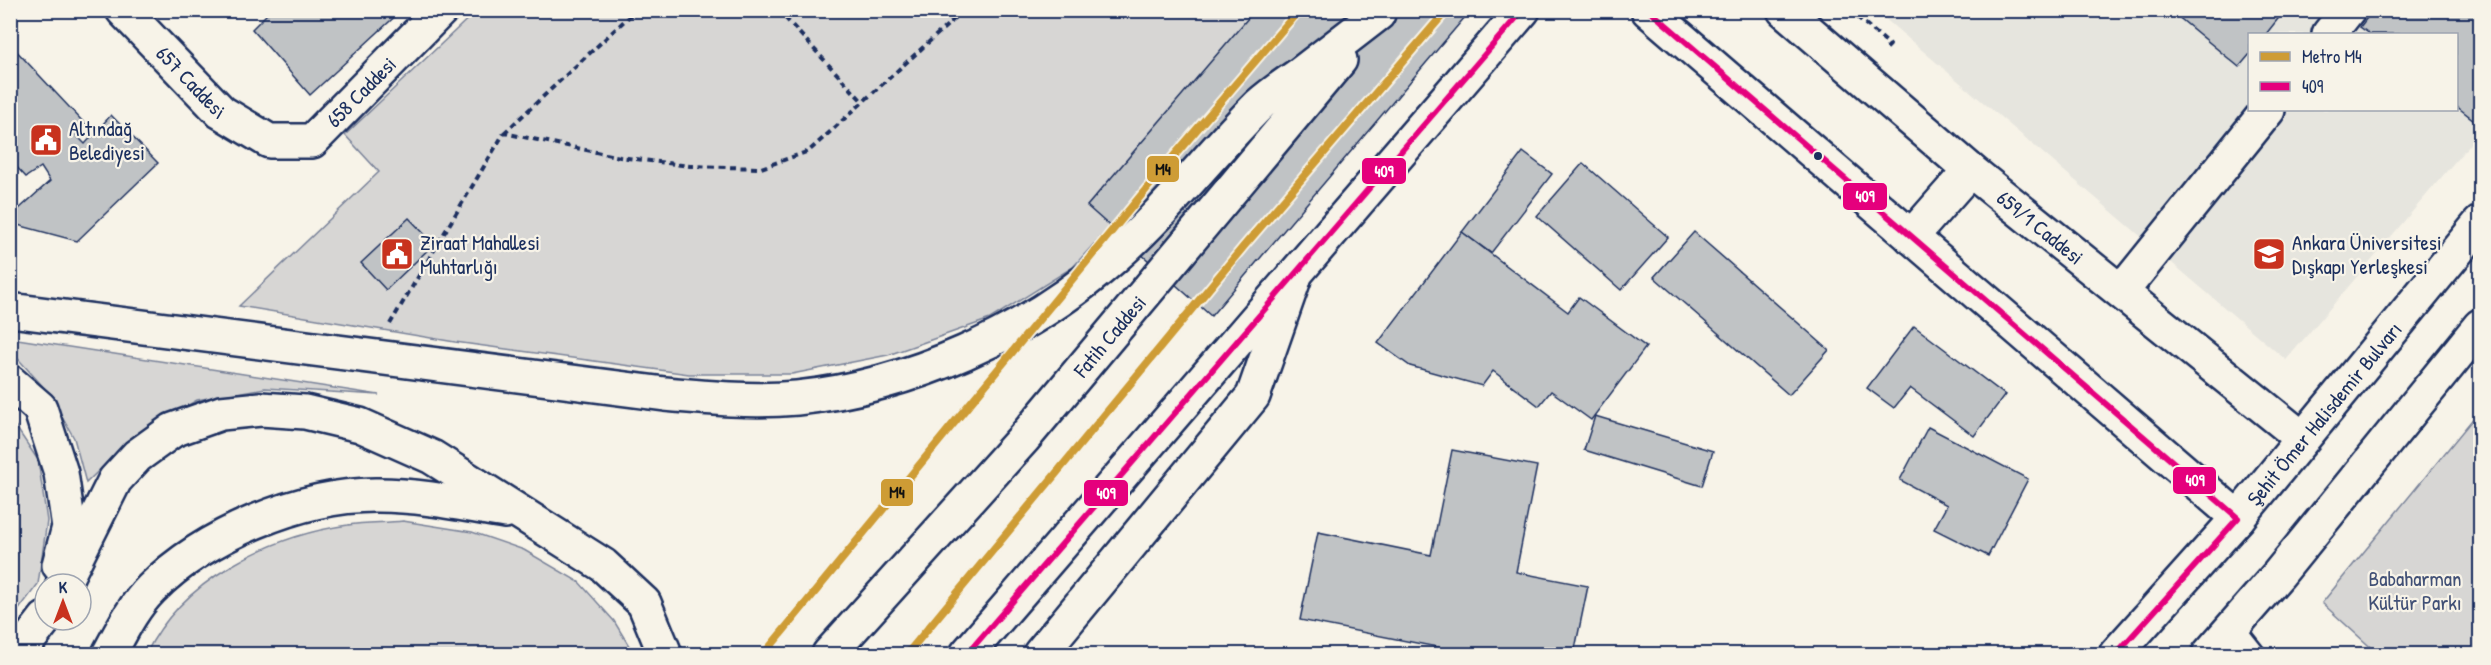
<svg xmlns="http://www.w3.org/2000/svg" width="2491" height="665" font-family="'Patrick Hand',sans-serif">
<rect width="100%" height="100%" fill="#f7f3e8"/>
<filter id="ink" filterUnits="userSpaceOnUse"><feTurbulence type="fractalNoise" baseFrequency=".0167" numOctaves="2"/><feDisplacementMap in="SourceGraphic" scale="12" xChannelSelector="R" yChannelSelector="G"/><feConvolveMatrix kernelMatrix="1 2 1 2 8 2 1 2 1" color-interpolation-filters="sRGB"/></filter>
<g filter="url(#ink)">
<path fill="#e6e5de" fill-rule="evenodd" d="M1876 11H2480V132L2286 360ZM2250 34H2456V110H2250Z"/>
<g fill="#d7d6d4" stroke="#798299" stroke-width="1.5">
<path d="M476 11H1304L1073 267 990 319 888 355 792 374H689L455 342 239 306 379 172 345 135Z"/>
<path d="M11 338 379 395 265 388 197 400 132 438 86 483 74 438 47 391 11 351Z"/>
<path d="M2480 410V654H2378L2322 603Z"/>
<path d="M10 418 38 460 47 521 38 584 11 620Z"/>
<path d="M403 521 472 532 524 550 579 582 614 621 634 654H146C181 581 269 536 348 525 366 522 385 523 403 521Z"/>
</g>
<g fill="#c0c3c5" stroke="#1b2f5e" stroke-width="1.5">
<path d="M10 10 17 15 10 23Z"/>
<path d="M271 10H402L310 95 252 29Z"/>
<path d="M1255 10H1471L1211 316 1087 206Z"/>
<path d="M2170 10H2285L2266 34H2250V54L2239 67Z"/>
<path d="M2373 10H2480V119L2478 123 2456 106V34H2370L2360 27Z"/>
<path d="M10 44 85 124 76 135 85 144 111 115 158 163 77 241 10 223V217L50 181 41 167 26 177 10 160Z"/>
<path d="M1523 152 1552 174 1491 253 1462 232Z"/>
<path d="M1583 163 1668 237 1621 290 1537 216Z"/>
<path d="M409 218 434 244 386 290 361 263Z"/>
<path d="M1462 232 1568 312 1579 297 1646 347 1591 420 1551 391 1539 406 1493 371 1482 386 1410 366 1378 343Z"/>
<path d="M1694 232 1829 350 1789 395 1654 277Z"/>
<path d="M1914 326 2005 395 1974 436 1910 388 1894 408 1867 388Z"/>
<path d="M1595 416 1713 451 1702 486 1584 450Z"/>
<path d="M1928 427 2028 479 1988 556 1934 529 1947 505 1900 480Z"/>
<path d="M1452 450 1537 466 1516 572 1588 586 1574 654H1472L1300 620 1318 532 1431 555Z"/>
</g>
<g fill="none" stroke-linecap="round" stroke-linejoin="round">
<g stroke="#1b2f5e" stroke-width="21">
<path id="service" d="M2234 625 2257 654"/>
</g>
<g stroke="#1b2f5e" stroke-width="38">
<g id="minor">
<path id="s1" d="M123 10 221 112 269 141H312L441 10"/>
<path d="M2329 34 2348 10"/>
<path d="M2122 291 2268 110"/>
</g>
</g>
<g stroke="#1b2f5e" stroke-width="38">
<g id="tertiary">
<path d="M1648 10 2238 518"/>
<path id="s2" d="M1784 10 1970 170 2302 438"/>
<path d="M1911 237 1970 170"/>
</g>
</g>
<g stroke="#1b2f5e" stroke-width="38">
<path id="secondary" d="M1040 654 1253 396 1294 279"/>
</g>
<g stroke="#1b2f5e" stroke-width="38">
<g id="primary">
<path d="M10 310 665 394C709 398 753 402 797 398 910 386 1026 335 1112 259 1166 212 1209 155 1259 105 1271 94 1286 84 1299 75 1325 55 1352 34 1378 14"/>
<path d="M10 382 40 408 61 473 69 527 59 565"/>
<path d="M63 584 115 480 137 456 173 430 221 413 261 409 305 412 360 425 432 457 603 565 644 603 665 654"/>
<path d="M18 654 45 619"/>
<path d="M109 654C121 632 133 607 151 589 204 535 302 494 378 495 420 495 463 504 505 511"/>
<path id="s3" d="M829 654 1024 438 1340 60"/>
<path d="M967 654 1523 10"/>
<path id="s4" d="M2116 654 2238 518 2480 223"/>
<path d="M2209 654 2278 575 2480 326"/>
</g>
</g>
<g stroke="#1b2f5e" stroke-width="4" stroke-dasharray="6 4.5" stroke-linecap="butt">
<path d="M778 10 863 102"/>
<path d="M1849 10 1890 45 1884 51"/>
<path d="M504 133 636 10"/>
<path d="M390 324 504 133 620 157 690 166 761 168 809 151 964 10"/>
</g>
<use href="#service" stroke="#f7f3e8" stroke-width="16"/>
<use href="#minor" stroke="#f7f3e8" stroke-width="33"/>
<use href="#tertiary" stroke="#f7f3e8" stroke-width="33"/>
<use href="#secondary" stroke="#f7f3e8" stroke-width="33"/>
<use href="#primary" stroke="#f7f3e8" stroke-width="33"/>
<g stroke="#f7f3e8" stroke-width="10">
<g id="bus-1">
<path d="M1649 10 2238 518 2116 654"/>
<path d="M967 654 1523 10"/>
</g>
</g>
<use href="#bus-1" stroke="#e5007d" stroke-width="6"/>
<g stroke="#f7f3e8" stroke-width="12">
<g id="metro-1">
<path d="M764 654 1162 170 1299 10"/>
<path d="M907 654 1244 246 1447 10"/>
</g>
</g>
<use href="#metro-1" stroke="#ce9c35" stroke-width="8"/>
</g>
</g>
<defs>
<g id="civic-square" transform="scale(1.725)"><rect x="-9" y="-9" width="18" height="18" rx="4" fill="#c8321e" stroke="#f7f3e8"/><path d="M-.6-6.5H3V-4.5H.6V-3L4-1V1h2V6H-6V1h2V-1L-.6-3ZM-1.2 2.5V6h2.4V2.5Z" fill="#fff"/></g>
<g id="university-square" transform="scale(1.725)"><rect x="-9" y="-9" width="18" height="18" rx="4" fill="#c8321e" stroke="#f7f3e8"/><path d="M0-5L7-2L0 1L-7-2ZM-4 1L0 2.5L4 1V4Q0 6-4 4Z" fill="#fff"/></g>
</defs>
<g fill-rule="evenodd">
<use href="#civic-square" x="46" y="140"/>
<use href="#civic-square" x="397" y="254"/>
<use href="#university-square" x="2269" y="254"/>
</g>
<circle fill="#1b2f5e" stroke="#f7f3e8" stroke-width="2" cx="1818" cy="156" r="5"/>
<g text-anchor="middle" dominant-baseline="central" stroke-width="4.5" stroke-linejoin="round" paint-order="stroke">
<g font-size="21" fill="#1b2f5e" stroke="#f7f3e8">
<text stroke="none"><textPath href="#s1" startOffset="99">657 Caddesi</textPath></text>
<text stroke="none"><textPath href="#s1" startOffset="310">658 Caddesi</textPath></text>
<text stroke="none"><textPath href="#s2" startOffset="336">659/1 Caddesi</textPath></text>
<text stroke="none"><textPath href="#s3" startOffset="424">Fatih Caddesi</textPath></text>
<text stroke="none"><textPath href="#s4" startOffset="318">Şehit Ömer Halisdemir Bulvarı</textPath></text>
</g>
<g font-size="21" fill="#1b2f5e" stroke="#f7f3e8" text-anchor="start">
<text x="69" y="128">Altındağ<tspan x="69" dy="24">Belediyesi</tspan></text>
<text x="420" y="242">Ziraat Mahallesi<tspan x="420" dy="24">Muhtarlığı</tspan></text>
<text x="2292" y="242">Ankara Üniversitesi<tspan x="2292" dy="24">Dışkapı Yerleşkesi</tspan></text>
</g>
<g font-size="21" fill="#415076" stroke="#f7f3e8">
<text x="2415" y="578">Babaharman<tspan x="2415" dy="24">Kültür Parkı</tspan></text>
</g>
</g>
<g stroke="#f7f3e8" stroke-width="2">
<rect x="1146" y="155" width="34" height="28" rx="6" fill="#ce9c35"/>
<rect x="1361" y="157" width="46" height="28" rx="6" fill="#e5007d"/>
<rect x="1842" y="182" width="46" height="29" rx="6" fill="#e5007d"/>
<rect x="2172" y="466" width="45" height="29" rx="6" fill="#e5007d"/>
<rect x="880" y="478" width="34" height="29" rx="6" fill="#ce9c35"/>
<rect x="1083" y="479" width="46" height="28" rx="6" fill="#e5007d"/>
</g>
<g font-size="16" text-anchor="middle" font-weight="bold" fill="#fff">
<text x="1384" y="177">409</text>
<text x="1865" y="202">409</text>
<text x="2195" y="486">409</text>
<text x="1106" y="499">409</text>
</g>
<g font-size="16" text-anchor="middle" font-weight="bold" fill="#111">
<text x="1163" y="175">M4</text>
<text x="897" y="498">M4</text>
</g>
<rect width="2491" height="665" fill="none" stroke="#f7f3e8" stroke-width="36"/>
<rect x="18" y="18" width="2455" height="629" fill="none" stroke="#1b2f5e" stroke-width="2" filter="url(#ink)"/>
<rect x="2248" y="33" width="210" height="78" fill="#f7f3e8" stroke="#9fa5b1" stroke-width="1.5"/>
<rect x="2260" y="52" width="30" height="9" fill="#ce9c35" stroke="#9fa5b1" stroke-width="1.5"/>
<text x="2302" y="63" font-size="18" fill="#1b2f5e">Metro M4</text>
<rect x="2260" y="82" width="30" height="9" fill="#e5007d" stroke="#9fa5b1" stroke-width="1.5"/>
<text x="2302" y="93" font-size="18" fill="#1b2f5e">409</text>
<g transform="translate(63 602)"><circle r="28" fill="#f7f3e8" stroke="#9fa5b1" stroke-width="1.5"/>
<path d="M0-4.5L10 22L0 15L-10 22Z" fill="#c8321e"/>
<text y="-9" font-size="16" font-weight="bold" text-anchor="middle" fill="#1b2f5e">K</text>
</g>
</svg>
